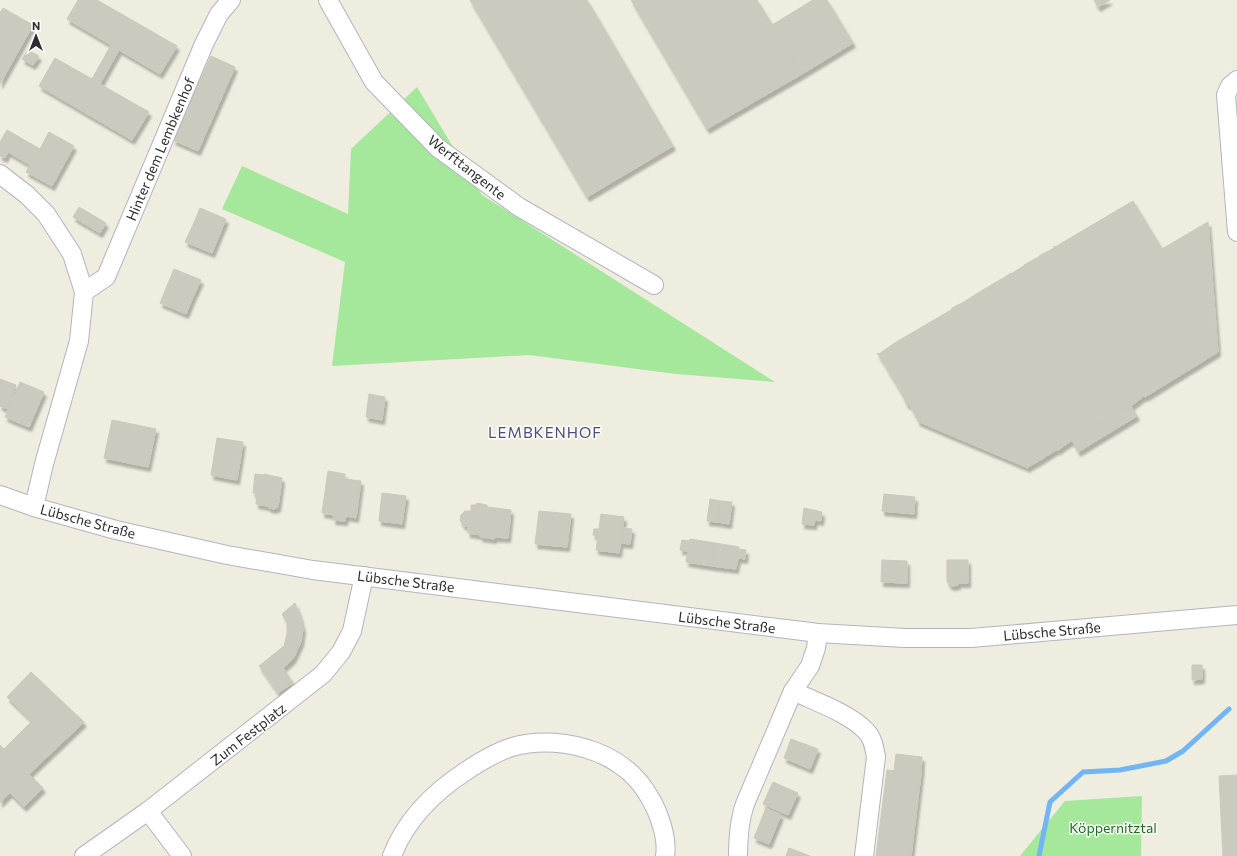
<svg xmlns="http://www.w3.org/2000/svg" width="1237" height="856" font-family="Commissioner,sans-serif">
<defs>
<filter id="shadow"><feDropShadow dx="2.5" dy="4.5" stdDeviation="1" flood-color="#0004"/></filter>
</defs>
<rect width="100%" height="100%" fill="#efece0"/>
<g fill="#a5e79b">
<path d="M417 87 482 195 775 382 676 374 529 355 332 366 345 262 222 209 242 166 348 214 351 149Z"/>
<path d="M1142 796 1141 856H1020L1065 801Z"/>
</g>
<g fill="none" stroke-linecap="round" stroke-linejoin="round">
<path stroke="#71b5f4" stroke-width="5" d="M1039 856 1050 802 1083 772 1120 770 1166 761 1183 751 1229 709"/>
</g>
<g fill="#cbcabe" stroke="#cbc9b9" filter="url(#shadow)">
<path d="M78 0H97L177 46 160 74 119 50 100 84 149 112 132 140 39 86 55 58 92 79 111 45 67 19Z"/>
<path d="M470 0H587L673 146 587 197Z"/>
<path d="M631 0H757L802 74 707 129Z"/>
<path d="M813 0H827L853 43 802 74 772 25Z"/>
<path d="M1094 0H1110L1098 7Z"/>
<path d="M3 8 33 25 0 84V13Z"/>
<path d="M28 50 39 56 33 65 22 59Z"/>
<path d="M211 56 235 67 198 151 173 140Z"/>
<path d="M7 130 40 149 49 132 74 146 52 186 26 172 30 165 8 152 5 158 0 156V142Z"/>
<path d="M1133 201 1162 249 1208 222 1218 352 1145 397 1144 396 1131 406 1130 405 1116 414 1115 415V414L1101 424 1100 423 1086 431V433L1072 440V442L1071 441 1058 450H1056L1042 459 1028 467V468L917 421 918 420 909 404 907 405 899 388H897L898 387 888 371 887 372 888 370 877 353 879 354 893 344 951 310 952 308 966 301V300H967L981 291 1010 274V273L1011 274 1025 265H1024L1040 256H1039L1054 248V246L1055 247Z"/>
<path d="M79 207 106 223 100 233 73 217Z"/>
<path d="M200 208 226 219 219 236 193 225Z"/>
<path d="M193 225 219 236 212 253 185 242Z"/>
<path d="M174 269 201 280 193 297 167 286Z"/>
<path d="M167 286 193 297 186 314 160 303Z"/>
<path d="M0 379 16 385 8 409 0 406Z"/>
<path d="M20 382 44 392 29 427 5 417Z"/>
<path d="M369 394 385 397 382 420 366 417Z"/>
<path d="M1130 405 1137 416 1078 452 1072 440 1086 433 1100 423 1101 424 1115 414V415Z"/>
<path d="M112 420 156 429 148 467 104 458Z"/>
<path d="M217 438 243 442 237 480 211 475Z"/>
<path d="M328 471 345 474 344 479 361 481 356 518 346 516 345 521 333 520 334 515 322 513Z"/>
<path d="M255 474 264 475V474L282 478 278 507 274 509 269 508 267 506 256 504 257 493H253Z"/>
<path d="M382 493 406 496 402 524 379 521Z"/>
<path d="M884 494 915 497 914 514 882 511Z"/>
<path d="M710 499 721 501 718 522 707 521Z"/>
<path d="M721 501 732 502 729 524 718 522Z"/>
<path d="M477 503 487 505V507L511 510 508 538 494 537V539L480 537 481 535 468 533V527L463 525 460 520 461 515 465 511H471V505H476Z"/>
<path d="M804 508 822 512 821 521 815 520 814 525 802 524Z"/>
<path d="M539 511 571 514 567 547 535 544Z"/>
<path d="M601 514 624 517 619 553 596 550 598 536 593 535 594 529H599Z"/>
<path d="M623 528 632 529 630 544 621 543Z"/>
<path d="M690 539 715 543 712 566 686 562 688 551 680 550 682 540 690 541Z"/>
<path d="M715 543 739 547V549L746 550 745 559 738 558 736 569 712 566Z"/>
<path d="M882 560 907 561V583L881 582Z"/>
<path d="M947 560H968V583H958V585L953 586 949 585V583L947 582Z"/>
<path d="M295 603 300 617 303 629 301 642 293 659 283 668 293 683 278 693 259 666 284 646 287 634V622L282 614Z"/>
<path d="M1192 665H1202V679L1192 680Z"/>
<path d="M31 672 84 722 29 774 43 788 24 807 10 793 0 803V745L4 749 32 721 7 697Z"/>
<path d="M791 739 818 749 810 769 784 758Z"/>
<path d="M896 754 922 757 921 774 894 771Z"/>
<path d="M887 770 921 774 911 856H876Z"/>
<path d="M1237 775V856H1223L1219 776Z"/>
<path d="M773 782 798 793 788 815 763 804Z"/>
<path d="M766 808 781 815 769 844 754 838Z"/>
<path d="M789 848 810 856H786Z"/>
</g>
<g fill="none" stroke-linecap="round" stroke-linejoin="round">
<g stroke="#b4b4c1" stroke-width="20">
<g id="minor">
<path d="M328 0 374 82 438 148 519 207 654 285"/>
<path d="M1237 80 1230 86 1226 95 1237 232"/>
<path d="M0 174 27 195 46 214 72 254 84 292"/>
<path d="M0 495 34 507 116 530 227 555 313 570 818 633 905 638H971L1053 631 1237 615"/>
<path d="M34 507 44 464 79 341 84 292 106 277 204 44 219 14 231 0"/>
<path d="M793 691C816 702 849 713 866 731 873 738 874 747 876 757L864 856"/>
<path d="M148 811 182 856"/>
<path d="M84 856 148 811 323 674 341 652 352 631 364 576"/>
<path d="M392 856C406 819 434 792 466 771 481 761 496 752 512 747 539 739 570 742 596 752 619 761 638 776 650 798 659 813 668 838 665 856"/>
<path d="M738 856C738 837 739 821 745 804L793 691 810 666 816 648 818 633"/>
</g>
</g>
<use href="#minor" stroke="#fff" stroke-width="18"/>
</g>
<g text-anchor="middle" dominant-baseline="central" stroke-width="3" stroke-linejoin="round" paint-order="stroke">
<g font-size="14" fill="#2e2e2e" stroke="#fff">
<text transform="translate(160 149) rotate(-67)">Hinter dem Lembkenhof</text>
<text transform="translate(467 167) rotate(38)">Werfttangente</text>
<text transform="translate(88 521) rotate(15)">Lübsche Straße</text>
<text transform="translate(406 581) rotate(7)">Lübsche Straße</text>
<text transform="translate(727 622) rotate(7)">Lübsche Straße</text>
<text transform="translate(1052 631) rotate(-5)">Lübsche Straße</text>
<text transform="translate(248 734) rotate(-38)">Zum Festplatz</text>
</g>
<g font-size="14" fill="#187119" stroke="#fff">
<text x="1113" y="827">Köppernitztal</text>
</g>
<g font-size="15" letter-spacing="1" fill="#4d4b82" stroke="#fff">
<text x="545" y="432">LEMBKENHOF</text>
</g>
</g>
<g transform="translate(36 36)" stroke="#ffffff" stroke-width="3" paint-order="stroke">
<path d="M0-3L7 15L0 10L-7 15Z" fill="#2e2e2e"/>
<text y="-6" font-size="11" font-weight="bold" text-anchor="middle" fill="#2e2e2e">N</text>
</g>
</svg>
